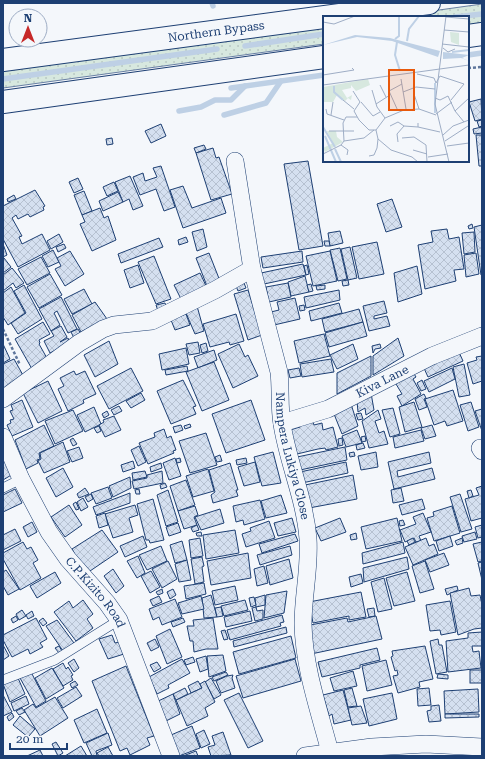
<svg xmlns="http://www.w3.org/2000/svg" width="485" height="759" font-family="'Roboto Serif',serif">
<defs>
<pattern id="grass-dots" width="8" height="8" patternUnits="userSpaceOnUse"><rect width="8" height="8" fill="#d7e8df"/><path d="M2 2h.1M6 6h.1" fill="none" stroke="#b8c8c3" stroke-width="1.8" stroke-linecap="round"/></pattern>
<pattern id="building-cross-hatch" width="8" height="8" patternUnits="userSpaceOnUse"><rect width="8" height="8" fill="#d5e0f0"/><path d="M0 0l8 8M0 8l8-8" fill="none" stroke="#b6c1d1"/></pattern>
</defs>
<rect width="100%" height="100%" fill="#f4f7fb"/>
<g fill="url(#grass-dots)" stroke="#687fa3">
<path d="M482 4V24L468 26V17H389Z"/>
<path d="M324 25V44L3 88V69Z"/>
</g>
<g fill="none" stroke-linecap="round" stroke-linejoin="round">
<g stroke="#bed0e5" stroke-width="5.5">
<path d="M212 3 213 6"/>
<path d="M455 17 482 14"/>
<path d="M245 46 324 34"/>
<path d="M468 55 482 53"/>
<path d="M3 79 217 49"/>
<path d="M231 88 324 75"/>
<path d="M179 111 201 107 215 100H231L245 86"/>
<path d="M224 115 266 103 281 81"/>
</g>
</g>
<g fill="url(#building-cross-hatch)" stroke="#1d3f73">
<path d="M481 99 482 119 475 121 469 102Z"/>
<path d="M482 120V126L479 127 477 121Z"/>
<path d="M161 124 166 136 151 143 145 131Z"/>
<path d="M482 127V133L474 134 473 129Z"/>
<path d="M476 135H482V166H479Z"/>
<path d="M112 138 113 144 107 145 106 139Z"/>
<path d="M204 145 206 149 196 153 194 148Z"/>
<path d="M213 148 216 158 219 157 232 194 211 200 196 153Z"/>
<path d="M308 161 323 246 299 250 284 164Z"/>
<path d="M161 166 175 207 164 211 156 189 140 195 133 177 143 173 145 181 157 177 153 168Z"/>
<path d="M130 176 143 206 133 210 129 199 123 202 115 182Z"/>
<path d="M78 178 83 189 74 193 69 182Z"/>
<path d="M114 182 118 191 107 196 103 187Z"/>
<path d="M183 186 192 208 221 198 226 213 183 228 170 190Z"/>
<path d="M35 190 45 206 43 207 44 210 30 217 28 214 18 219 16 215 12 218 22 236 19 237 22 244 42 234 50 250 18 267 3 239V206Z"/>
<path d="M84 191 92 211 82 215 74 195Z"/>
<path d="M118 192 123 202 103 211 99 201Z"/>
<path d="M14 195 16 199 8 202 7 199Z"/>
<path d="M392 199 402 227 386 232 377 204Z"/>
<path d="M100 208 104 218 108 216 116 240 92 251 80 224 85 222 82 215Z"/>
<path d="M472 224 473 228 469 229 468 226Z"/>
<path d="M482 225V275H481L474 227Z"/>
<path d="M203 229 207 247 197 251 192 232Z"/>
<path d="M447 229 449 239 459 237 464 269 454 270 456 281 425 289 418 245 433 242 431 231Z"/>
<path d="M340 231 343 243 330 246 328 233Z"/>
<path d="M474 232 475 252 464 254 462 233Z"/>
<path d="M59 234 63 242 51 249 47 241Z"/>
<path d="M186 237 188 242 179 245 178 240Z"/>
<path d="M159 238 163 247 121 263 118 254Z"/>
<path d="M324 241H329L330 246H325Z"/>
<path d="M377 242 384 274 359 279 352 247Z"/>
<path d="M3 244 7 255 3 257Z"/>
<path d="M64 244 66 248 58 252 56 247Z"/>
<path d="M350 247 357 278 348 280 341 249Z"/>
<path d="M340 248 347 279 338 281 330 250Z"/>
<path d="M53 250 59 262 48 267 42 256Z"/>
<path d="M70 251 84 274 65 286 55 269 61 266 57 258Z"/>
<path d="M302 251 303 262 263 268 261 257Z"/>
<path d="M330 251 337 281 313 286 306 256Z"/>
<path d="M209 253 220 281 207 286 196 258Z"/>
<path d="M476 253 479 274 466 277 464 255Z"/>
<path d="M154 256 171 299 156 304 138 262Z"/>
<path d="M41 257 50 273 27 285 18 269Z"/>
<path d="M4 258 11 267 3 273V259Z"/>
<path d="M303 264 306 275 264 284 261 273Z"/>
<path d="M138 265 144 283 130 288 124 270Z"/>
<path d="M307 265 309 274 306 275 304 266Z"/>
<path d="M417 266 422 294 398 302 394 273Z"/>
<path d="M12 268 24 283 16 288 13 283 3 291V275Z"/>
<path d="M200 273 208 290 182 301 174 285Z"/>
<path d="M50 274 62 295 39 308 27 287Z"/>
<path d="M305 276 309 292 291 296 288 282Z"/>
<path d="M348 280 349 285 343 286 342 281Z"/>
<path d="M244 283 246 288 238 291 236 286Z"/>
<path d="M288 283 291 297 269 302 266 287Z"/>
<path d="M311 284 313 291 309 292 307 285Z"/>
<path d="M24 285 42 319 18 334 11 323 26 313 14 291Z"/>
<path d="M325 285V289L317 290 316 286Z"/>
<path d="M11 287 25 313 8 325 3 317V293Z"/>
<path d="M84 289 92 304 72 314 64 299Z"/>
<path d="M248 290 262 335 248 340 234 294Z"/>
<path d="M339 290 340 300 306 308 304 297Z"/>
<path d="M61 297 77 329 68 333 57 311 54 313 60 325 51 331 39 309Z"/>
<path d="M295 298 300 319 274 325 271 312 279 310 277 302Z"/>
<path d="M384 301 387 313 374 316V319L387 316 390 326 369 331 363 306Z"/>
<path d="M95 302 107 319 81 332 72 315Z"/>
<path d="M165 303 167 309 158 311 156 305Z"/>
<path d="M339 303 342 313 311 321 309 311Z"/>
<path d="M304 305 305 310 300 311 299 306Z"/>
<path d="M197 306 204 331 195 334 186 313Z"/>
<path d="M359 309 363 322 325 332 322 319Z"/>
<path d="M186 314 190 325 175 330 171 320Z"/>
<path d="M236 314 244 341 230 345 229 342 210 347 203 324Z"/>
<path d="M43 322 50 334 39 340 40 343 39 344 48 360 32 369 15 339Z"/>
<path d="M363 322 367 336 329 347 325 333Z"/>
<path d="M61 326 67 337 60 342 68 338 70 343 50 353 44 341 54 336 51 331Z"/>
<path d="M78 329 82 336 75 340 71 332Z"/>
<path d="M324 334 330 356 299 363 294 341Z"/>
<path d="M398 338 404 356 373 375V356Z"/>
<path d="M109 341 118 364 95 377 84 355Z"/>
<path d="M198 342 200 353 189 355 186 344Z"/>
<path d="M206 343 208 351 202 353 200 345Z"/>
<path d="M3 344 10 359 3 363Z"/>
<path d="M239 344 245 357 248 355 258 376 233 388 218 354Z"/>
<path d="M353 344 358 359 337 369 330 355Z"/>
<path d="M380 344 381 348 375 349 373 353 372 346Z"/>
<path d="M186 348 189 364 162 370 159 354Z"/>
<path d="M214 350 217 360 198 368 194 357Z"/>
<path d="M458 350 463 361 428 377 423 366Z"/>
<path d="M371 356V376L337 394V373Z"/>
<path d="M482 356V381L473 384 467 363 477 360 476 357Z"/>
<path d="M14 359 24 377 3 393V364Z"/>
<path d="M331 359 334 372 302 377 300 364Z"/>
<path d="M214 362 229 400 202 411 186 372Z"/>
<path d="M464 364 470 395 459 397 453 367Z"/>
<path d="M187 366 188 371 166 375 165 370Z"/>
<path d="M131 368 143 391 109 409 97 386Z"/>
<path d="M299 368 301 376 290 378 288 370Z"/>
<path d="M452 368 455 379 429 392 424 381Z"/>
<path d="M411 369 416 377 413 379 421 394 402 406 397 396 402 394 393 379Z"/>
<path d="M74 371 76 375 85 371 96 394 83 400 84 403 68 411 58 389 64 386 60 378Z"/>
<path d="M183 380 196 406 193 407 196 414 171 424 157 391Z"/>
<path d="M422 380 426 389 421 391 417 383Z"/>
<path d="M48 381 62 411 38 423 23 393Z"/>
<path d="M453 390 463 421 447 426 445 421 434 425 425 399Z"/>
<path d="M141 393 145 400 131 408 126 401Z"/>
<path d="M371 393 374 410 366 415 365 408 358 412 357 401Z"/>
<path d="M424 394 426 398 424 399 427 407 419 410 415 399Z"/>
<path d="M22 400 33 427 12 436 7 425 11 423 10 420 14 419 10 411 13 410 11 405Z"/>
<path d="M251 400 265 440 226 453 212 414Z"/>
<path d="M414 402 422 427 405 432 399 407Z"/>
<path d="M471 402 479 427 468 431 460 405Z"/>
<path d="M351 404 358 426 342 434 334 414Z"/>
<path d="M119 406 122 411 114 415 111 410Z"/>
<path d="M94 407 101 424 85 432 77 415Z"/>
<path d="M393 408 400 434 390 437 382 410Z"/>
<path d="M482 409V431L475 411Z"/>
<path d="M73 410 83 431 55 444 45 421Z"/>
<path d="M378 410 381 419 375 421 379 433 384 431 388 444 369 448 362 421Z"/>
<path d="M107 411 109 415 104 418 102 414Z"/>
<path d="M361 413 363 419 358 420 356 414Z"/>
<path d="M114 416 121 430 105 437 99 425 104 422 103 420Z"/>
<path d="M312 420 314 425 322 423 323 430 333 427 338 447 326 450 325 448 318 449 297 454 290 430 300 427 299 424Z"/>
<path d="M190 424 191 427 185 429 184 426Z"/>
<path d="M44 425 54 446 39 453 40 459 37 460 38 463 26 469 15 440Z"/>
<path d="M181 425 183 430 175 433 173 427Z"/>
<path d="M432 425 436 436 425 439 421 428Z"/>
<path d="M99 426 101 431 97 433 94 428Z"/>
<path d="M164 429 167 438 171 436 176 450 173 451 174 453 148 464 139 443 155 437 154 433Z"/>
<path d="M357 430 362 443 346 447 342 436Z"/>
<path d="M421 430 424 441 395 448 393 437Z"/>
<path d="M206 433 217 465 190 473 179 441Z"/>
<path d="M365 436 366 441 362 442 361 437Z"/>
<path d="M73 438 77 444 73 446 70 440Z"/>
<path d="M342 438 343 445 339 446 338 439Z"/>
<path d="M63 442 70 462 44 473 38 461 41 459 40 453Z"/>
<path d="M363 443 365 448 357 450 356 445Z"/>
<path d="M139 446 146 462 138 466 131 450Z"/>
<path d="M79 447 83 458 72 462 67 451Z"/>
<path d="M345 447 347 460 300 470 297 457Z"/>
<path d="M273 452 281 483 262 486 254 457Z"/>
<path d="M354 452 355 456 350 457 349 453Z"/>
<path d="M376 452 378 467 361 470 358 456Z"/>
<path d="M429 452 431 463 397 471 398 477 432 468 435 479 394 489 388 462Z"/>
<path d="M220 455 222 461 217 462 215 457Z"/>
<path d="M3 458 13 474 3 480Z"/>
<path d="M175 458 181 476 169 480 163 463Z"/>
<path d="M180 458 181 462 177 463 176 459Z"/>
<path d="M246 458 247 463 237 465 236 460Z"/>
<path d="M133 461 135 468 123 472 121 465Z"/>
<path d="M255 462 260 482 244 486 238 467Z"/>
<path d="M346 462 348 473 302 483 300 472Z"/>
<path d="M161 463 162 468 151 472 150 467Z"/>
<path d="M230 463 238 490H236L238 496 213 503 211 495 215 492 209 470Z"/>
<path d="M63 468 73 487 56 497 46 478Z"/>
<path d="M208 469 214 491 193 497 186 476Z"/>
<path d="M145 471 147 477 133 480 132 473Z"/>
<path d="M162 471 163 483 134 489 132 481 147 478V475Z"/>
<path d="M353 475 357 499 309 508 305 485Z"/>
<path d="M130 477 131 488 113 497 109 486Z"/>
<path d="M186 480 195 505 178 511 170 486Z"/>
<path d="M165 483 167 487 161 489 160 485Z"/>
<path d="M482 486V518L471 521 465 499 479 495 476 488Z"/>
<path d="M108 487 112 498 96 504 91 493Z"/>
<path d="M85 488 89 494 79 498 77 494Z"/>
<path d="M401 488 404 501 393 503 391 490Z"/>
<path d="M15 489 22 503 3 512V495Z"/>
<path d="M139 489 140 494H136L135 490Z"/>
<path d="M168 490 178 522 166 526 157 495Z"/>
<path d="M471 490 473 496 469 498 467 491Z"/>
<path d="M130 493V503L96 515 93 507Z"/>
<path d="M91 494 93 499 88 502 85 497Z"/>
<path d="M460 494 472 529 461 532 450 497Z"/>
<path d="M281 495 287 513 266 518 261 501Z"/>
<path d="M83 498 88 507 81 511 77 502Z"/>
<path d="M153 499 164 540 150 543 149 540H146L137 504Z"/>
<path d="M422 499 425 509 402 515 399 505Z"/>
<path d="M260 500 265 519 244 525 243 520 236 522 233 506Z"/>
<path d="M76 502 79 509 76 510 73 504Z"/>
<path d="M69 505 82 525 65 537 51 517Z"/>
<path d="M135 505 138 515 129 518 133 532 113 538 105 514Z"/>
<path d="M195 506 198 515 194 517 197 525 184 529 178 511Z"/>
<path d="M452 506 460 533 434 541 427 518 434 516 433 512Z"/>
<path d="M220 509 224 523 201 530 195 517Z"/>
<path d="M105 513 108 525 99 528 96 516Z"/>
<path d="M423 513 431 532 419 536 421 541 416 542 414 538 405 542 400 530 416 524 413 517Z"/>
<path d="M292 518 296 532 278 536 274 523Z"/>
<path d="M340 518 346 532 321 541 315 528Z"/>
<path d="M397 518 402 541 366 549 361 527Z"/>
<path d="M403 520 405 525 400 526 399 521Z"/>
<path d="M269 521 275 538 246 547 242 534 251 531 250 528Z"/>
<path d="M32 522 37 532 28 537 23 527Z"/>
<path d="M178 523 181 532 169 536 166 527Z"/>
<path d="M197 525 199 530 193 532 191 528Z"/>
<path d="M482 525V537L478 538 475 527Z"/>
<path d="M15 529 21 541 3 550V535Z"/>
<path d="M102 530 118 552 90 571 79 562 72 549Z"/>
<path d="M235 530 239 553 206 559 203 535Z"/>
<path d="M201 532 202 536H197L196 533Z"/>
<path d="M475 532 477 539 464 542 462 536Z"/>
<path d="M356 533 357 539 351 540 350 535Z"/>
<path d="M295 534 298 541 262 553 259 544Z"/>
<path d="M143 536 147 547 125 557 120 546Z"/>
<path d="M450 536 453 546 439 551 436 541Z"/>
<path d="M200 538 203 556 191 558 189 540Z"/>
<path d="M413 538 415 542 409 545 407 541Z"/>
<path d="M426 538 429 546 434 544 438 554 413 565 405 547Z"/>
<path d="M462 538 463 543 457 545 455 541Z"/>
<path d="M182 541 187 560 175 563 170 545Z"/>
<path d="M23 542 27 549 31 547 38 560 33 563 41 578 20 590 3 559V553Z"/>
<path d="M403 542 405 553 363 564 362 553Z"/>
<path d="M482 542V561L478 562 473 544Z"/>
<path d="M161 546 167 561 147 570 139 555Z"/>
<path d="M290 546 292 555 260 565 257 555Z"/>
<path d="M248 553 251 578 211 585 207 561Z"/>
<path d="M444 553 449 565 430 572 425 560Z"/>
<path d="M138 556 145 573 137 578 127 561Z"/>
<path d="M202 557 204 566 202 567 204 582 195 584 191 559Z"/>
<path d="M407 557 409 569 364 582 363 568Z"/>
<path d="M289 559 293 578 270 585 266 566Z"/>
<path d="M187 560 191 580 179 582 175 564Z"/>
<path d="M168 561 177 579 162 588 152 569Z"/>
<path d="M425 561 434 589 420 593 412 566Z"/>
<path d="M482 562V580L478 563Z"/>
<path d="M264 566 268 583 257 586 254 569Z"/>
<path d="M113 569 124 586 116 593 104 576Z"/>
<path d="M6 570 19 589 8 595 3 586V572Z"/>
<path d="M151 571 160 587 150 593 141 576Z"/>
<path d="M55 572 61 583 37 598 30 586Z"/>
<path d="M407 572 415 601 394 606 386 578Z"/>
<path d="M361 574 363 583 351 587 349 577Z"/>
<path d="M384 578 392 609 378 612 371 582Z"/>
<path d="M204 583 206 594 186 599 184 586Z"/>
<path d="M235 586 238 600 215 605 212 591Z"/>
<path d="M457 586 458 590 447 595 445 589Z"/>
<path d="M469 588 471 596 480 595 482 605V628L474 629 458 635 450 593Z"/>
<path d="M162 589 163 593 158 595 156 592Z"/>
<path d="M173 589 176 595 170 599 167 592Z"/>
<path d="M287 591 284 613 264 618 266 595Z"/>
<path d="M361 592 366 617 349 620V616L313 623 309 602Z"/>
<path d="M211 595 217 617 204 618 202 598Z"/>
<path d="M265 595V605L256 607 255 598Z"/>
<path d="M159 596 162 602 153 606 150 600Z"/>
<path d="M201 596 204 609 182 614 178 603Z"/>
<path d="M254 597 256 605 251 607 249 598Z"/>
<path d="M175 599 182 617 162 625 159 617 153 620 149 609Z"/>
<path d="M83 600 93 614 87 619 93 628 76 641 54 612 69 601 73 608Z"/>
<path d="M245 600 248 610 224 616 221 606Z"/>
<path d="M450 601 456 632 441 635 440 630 430 631 426 605Z"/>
<path d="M221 607 223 616 217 617 215 608Z"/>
<path d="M256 607 257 611 263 610V619L255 621 252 608Z"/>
<path d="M374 608 375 616 369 617 367 609Z"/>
<path d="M22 610 26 616 19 620 16 614Z"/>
<path d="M32 611 34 616 28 619 26 615Z"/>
<path d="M250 611 252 621 226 627 224 617Z"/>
<path d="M282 615 284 622 280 623 281 626 230 640 227 630Z"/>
<path d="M16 616 18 620 13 623 11 619Z"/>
<path d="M376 616 382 639 311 654 305 626 347 618 348 622Z"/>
<path d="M36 618 47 639 40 643 43 647 30 654 28 649 12 657 3 640V635Z"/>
<path d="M43 618 47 623 43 626 39 621Z"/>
<path d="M183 618 185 622 173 627 171 622Z"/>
<path d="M213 618 218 649H206L194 652 193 641H190L187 626H194L193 620Z"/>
<path d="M57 620 74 643 63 651 46 626Z"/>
<path d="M286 627 287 633 234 647 233 641Z"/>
<path d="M170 629 182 657 167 664 156 636Z"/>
<path d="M225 630 228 639 224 640 221 631Z"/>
<path d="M482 632V646H472L473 652 479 651 481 668 448 672 446 641 468 638V633Z"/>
<path d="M112 635 115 643 119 642 124 654 108 659 99 639Z"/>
<path d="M291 636 296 658 239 674 233 652Z"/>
<path d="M155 639 159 647 151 651 147 643Z"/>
<path d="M438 639 439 645H442L447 672 436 674 430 641Z"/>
<path d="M3 645 9 656 3 660Z"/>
<path d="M59 646 62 651 59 653 55 648Z"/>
<path d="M425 646 433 679 419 682 420 687 398 693 393 676 398 675 397 670 395 671 391 657 393 656 392 651Z"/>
<path d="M377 648 380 660 360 665V668L322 677 318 662Z"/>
<path d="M223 655 226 671 209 677 207 656Z"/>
<path d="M206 656 208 669 200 672 196 659Z"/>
<path d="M193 657 195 662 186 665 184 660Z"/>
<path d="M74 659 79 668 74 672 68 663Z"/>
<path d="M182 659 190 673 168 685 169 688 157 694 149 677Z"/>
<path d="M295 659 301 681 243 698 236 676Z"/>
<path d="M386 660 392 685 367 691 362 666Z"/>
<path d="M157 662 161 668 154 672 150 665Z"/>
<path d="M63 663 66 669 68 667 73 675 71 676 73 680 63 686 53 669Z"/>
<path d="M126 666 154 736 147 738 150 745 130 755 127 748 120 751 92 681Z"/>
<path d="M52 668 64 688 46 699 35 678Z"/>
<rect x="470" y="670" width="12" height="13"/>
<path d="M353 671 357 686 334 691 330 678Z"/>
<path d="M31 672 46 701 36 707 20 678Z"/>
<path d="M226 672 228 675 214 681 212 677Z"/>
<path d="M438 674 448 675V679L437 678Z"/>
<path d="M233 675 232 678 235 688 221 693 216 681 227 676Z"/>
<path d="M18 678 25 694 10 702 3 684Z"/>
<path d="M211 678 221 695 214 699 205 682Z"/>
<path d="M75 681 78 685 72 688 70 684Z"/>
<path d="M198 681 202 688 191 693 188 686Z"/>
<path d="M205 681 215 702 205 708 208 716 187 726 176 700 202 688 200 684Z"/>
<path d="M76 687 82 696 63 708 57 698Z"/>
<path d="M185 688 188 694 176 700 173 694Z"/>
<path d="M352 688 357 706 348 707 344 690Z"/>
<path d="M429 688 431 705 418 706 417 689Z"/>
<path d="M478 689 479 712 445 714 444 691Z"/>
<path d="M343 690 351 720 334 724 332 714 329 716 323 695Z"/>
<path d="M239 693 263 741 248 748 224 700Z"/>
<path d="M392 693 397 719 369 726 363 699Z"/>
<path d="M173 694 180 714 164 722 154 703Z"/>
<path d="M3 695 12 712 3 716Z"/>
<path d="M26 696 29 704 14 711 11 703Z"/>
<path d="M55 697 68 718 40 736 24 710 33 704 36 708Z"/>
<path d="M439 705 441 721 429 722 427 711 431 710V706Z"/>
<path d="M361 706 367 723 352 725 348 708Z"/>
<path d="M22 708 25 712 19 715 16 711Z"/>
<path d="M97 709 107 733 84 743 74 720Z"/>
<path d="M12 713 14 717 9 721 7 717Z"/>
<path d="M445 714H479V717L445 718Z"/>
<path d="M20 716 35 729 28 737 13 725Z"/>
<path d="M192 726 200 748 179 756 171 735Z"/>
<path d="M204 730 210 744 201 748 196 734Z"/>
<path d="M223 732 231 755 211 756 208 747 215 745 212 736Z"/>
<path d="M108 733 112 745 96 751 97 756H92L86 743Z"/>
<path d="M56 742 63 753 58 756 52 744Z"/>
<path d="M81 746 87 756H65Z"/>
<path d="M108 747 113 756H99L97 753Z"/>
<path d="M40 750 43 756H27Z"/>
<path d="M196 751 198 756H183Z"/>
</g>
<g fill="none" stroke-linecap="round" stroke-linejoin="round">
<g stroke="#1d3f73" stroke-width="10">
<g id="lane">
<path d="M3 488 21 479"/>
<path d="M3 680 55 660 119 620"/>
</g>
</g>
<g stroke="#1d3f73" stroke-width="18">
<g id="street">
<path id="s1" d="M235 161 252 269 279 372C281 389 279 407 282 424 288 463 305 499 308 539 310 567 303 596 303 624 304 668 319 710 330 752"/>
<path d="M3 399 79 343 103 329 114 325 152 321 215 290 252 269"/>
<path id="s2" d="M282 423 328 409 432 356 482 336"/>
<path id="s3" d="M3 437 21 479 49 532 68 559 107 603 119 620 171 756"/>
<path d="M480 448 482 451"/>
<path d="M305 756 372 747 426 744 482 747"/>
</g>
</g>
<g stroke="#1d3f73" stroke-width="24">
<g id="highway">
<path d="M468 36 482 34"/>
<path id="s4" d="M3 60 429 3"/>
<path d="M3 102 324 57"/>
</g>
</g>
<g stroke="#5e769c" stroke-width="2.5" stroke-dasharray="3 2" stroke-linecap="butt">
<path d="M468 68 482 67"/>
<path d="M3 329 20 365"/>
</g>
<use href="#lane" stroke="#f4f7fb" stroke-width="9"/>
<use href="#street" stroke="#f4f7fb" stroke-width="17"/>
<use href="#highway" stroke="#f4f7fb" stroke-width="22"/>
</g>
<g text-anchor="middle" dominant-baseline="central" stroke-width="3" stroke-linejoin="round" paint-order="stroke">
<g font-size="12" fill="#1d3f73" stroke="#f4f7fb">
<text stroke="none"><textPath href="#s4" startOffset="215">Northern Bypass</textPath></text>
<text stroke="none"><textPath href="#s2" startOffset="109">Kiva Lane</textPath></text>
<text stroke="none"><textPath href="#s1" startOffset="301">Nampera Lukiya Close</textPath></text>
<text stroke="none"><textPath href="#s3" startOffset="182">C.P.Kizito Road</textPath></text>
</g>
</g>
<g transform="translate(323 16)">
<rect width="146" height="146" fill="#f4f7fb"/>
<path d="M127 16 136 17V29L128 26Z" fill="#d7e8df"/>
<path d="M45 63 47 69 33 75 28 69V72L19 74 24 82 29 79 28 84 25 82 22 85 14 79 10 86H0V71Z" fill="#d7e8df"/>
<path d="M4 115H13L14 121 20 126 2 136 0 132 10 127Z" fill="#d7e8df"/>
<path d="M32 19 67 22 117 35 115 41 69 25 34 21 0 29ZM120 36 146 39 139 42 146 45 138 42 120 43Z" fill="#bed0e5"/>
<path fill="none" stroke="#bed0e5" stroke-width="2" d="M72 23 76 20V0M84 25 86 13 96 0M74 26 72 39 77 55M129 36 146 34M11 70V76L20 84M112 97V67M0 111 12 131M2 120 13 146M12 133 18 146"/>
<path fill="none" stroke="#9eadc5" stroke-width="1" d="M123 0 112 88 126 146M123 1 146 3M0 6 11 8 32 0M121 14 146 16M119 28 146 31M120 32 125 36 132 33M94 58 111 62 113 67 117 60 141 68 128 84M0 59 31 54 29 52M78 63 83 93M0 69 146 49M57 69 63 81M49 74 54 91 62 102M30 75 37 86 31 95 36 104 46 114H53L62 102 81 94 96 93 113 99M80 76 93 71 112 73M91 78 96 93M112 82 117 84 125 80 132 95 141 106M20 84 31 93M38 86 50 100 57 96M53 88 67 79M3 93 4 98 21 104M75 95 66 75 79 68M132 95 146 82M113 98 129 86M8 99 10 86M95 107V111L117 116M67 110 75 106 81 110M6 115H31M120 119 130 110 146 104M79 122 91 121 103 129 104 146M55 123 68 134 89 141 95 146M21 125 20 107 23 101H34M122 125 145 110M75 126 74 118 81 110 95 111M18 129 25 134 24 139M124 130 146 127M90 134 104 138M0 138 18 129 21 125 41 122 51 114M46 140 51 139 54 132 55 123 53 114M105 141 125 138"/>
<path fill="#e8590c" fill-opacity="0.15" stroke="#e8590c" stroke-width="2" d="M66 54H91V94H66Z"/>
<rect width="146" height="146" fill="none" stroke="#1d3f73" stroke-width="2"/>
</g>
<rect width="485" height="759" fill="none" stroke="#1d3f73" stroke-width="8"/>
<g transform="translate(28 28)"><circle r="19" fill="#f4f7fb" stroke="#9eadc5"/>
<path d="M0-3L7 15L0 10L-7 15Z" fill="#c62828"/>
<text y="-6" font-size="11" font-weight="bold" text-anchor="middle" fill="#1d3f73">N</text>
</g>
<path d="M10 743v6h57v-6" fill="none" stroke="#1d3f73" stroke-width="2"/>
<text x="16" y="743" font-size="12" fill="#1d3f73" stroke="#f4f7fb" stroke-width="3" paint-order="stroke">20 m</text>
</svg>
